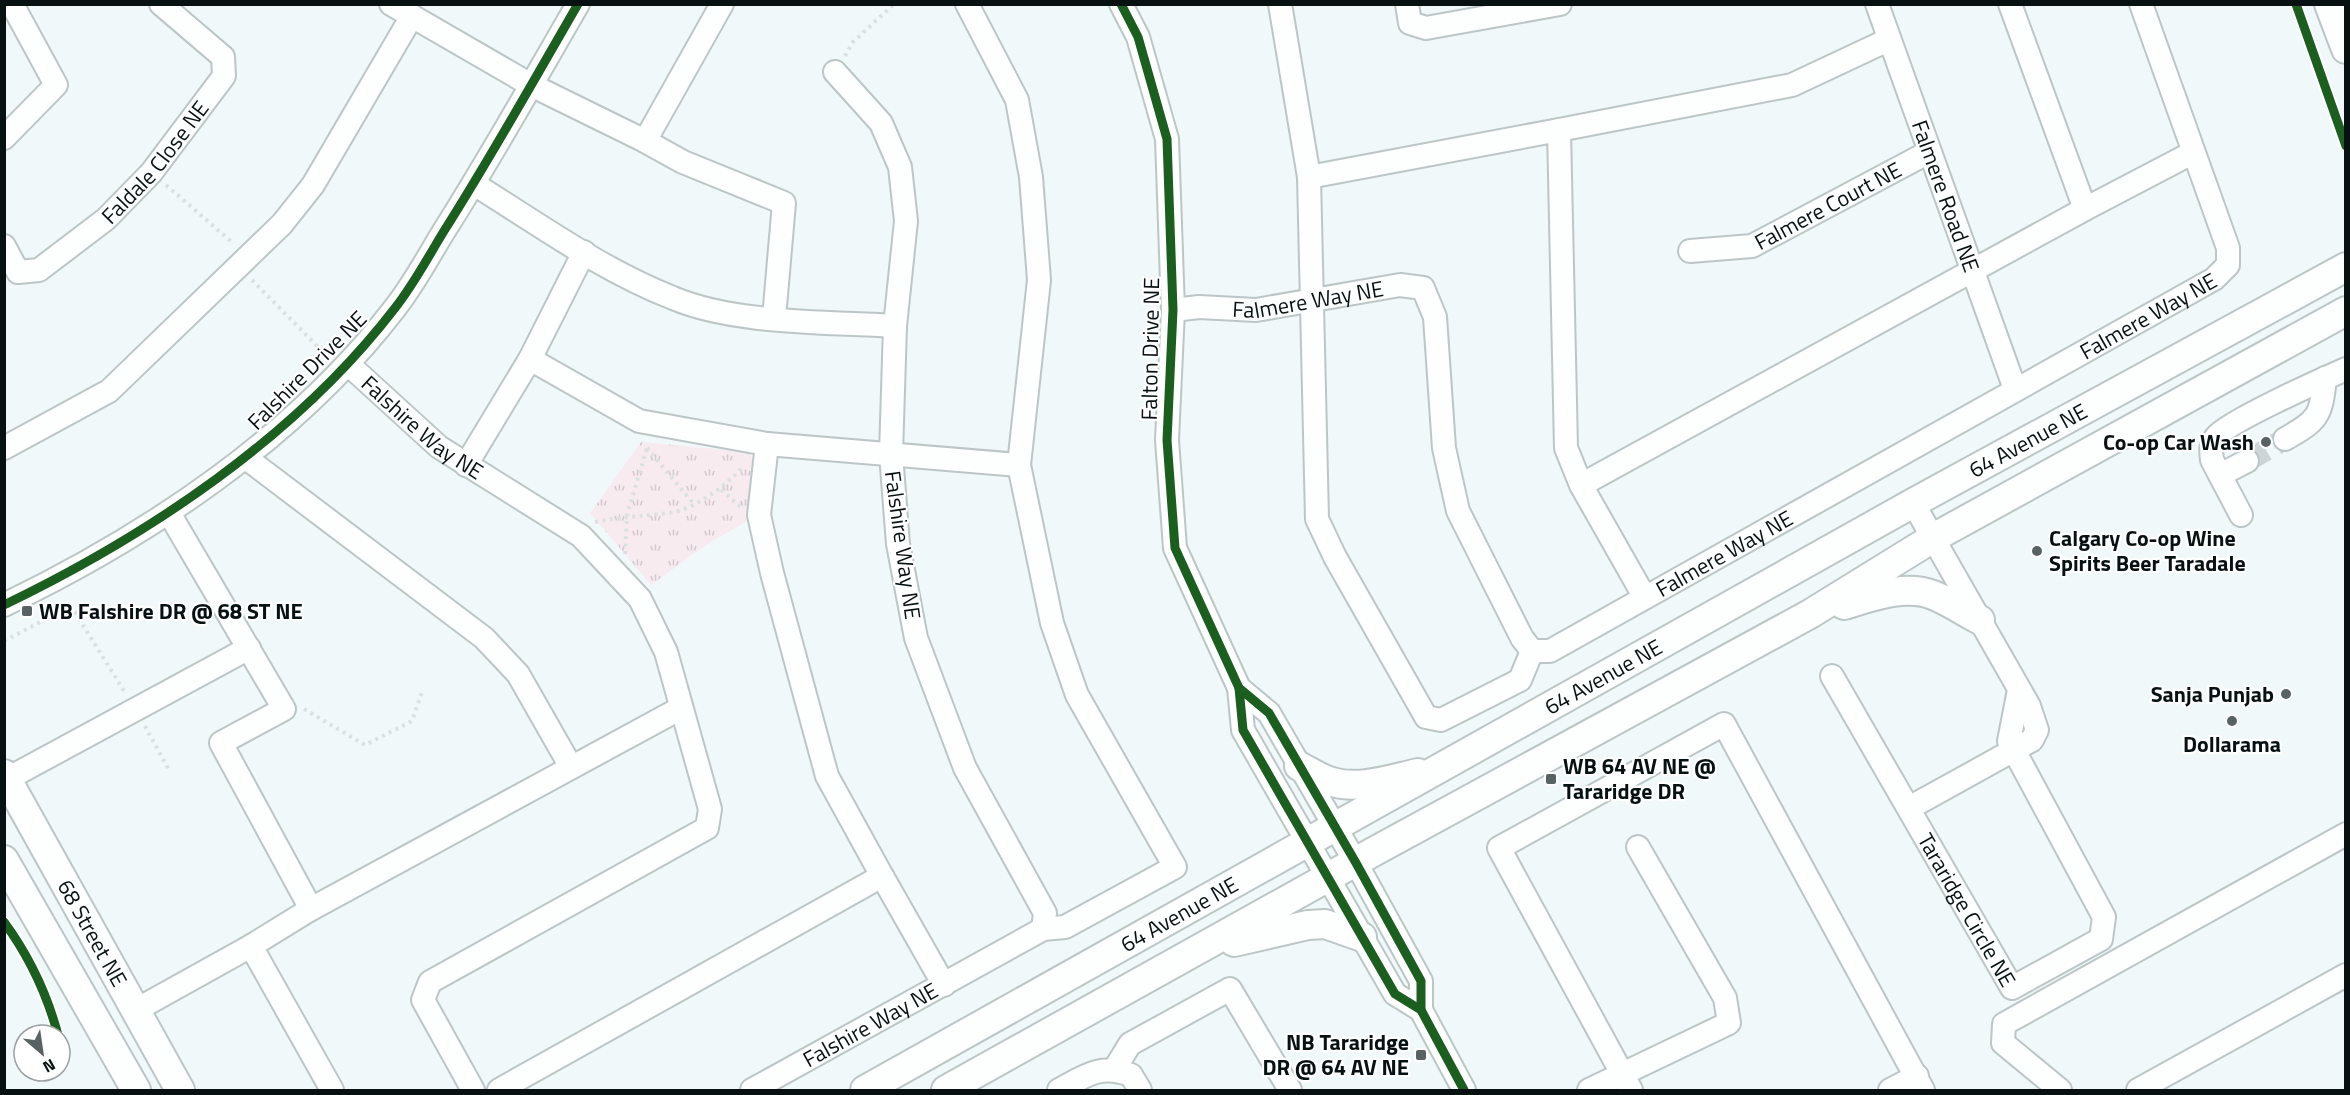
<svg xmlns="http://www.w3.org/2000/svg" width="2350" height="1095" font-family="'Titillium Web',sans-serif">
<defs>
<pattern id="park-tufts" width="24" height="20" patternUnits="userSpaceOnUse" patternTransform="scale(1.5)"><rect width="24" height="20" fill="#f7ebf0"/><path d="M3 7l-1-3M5 7V3M7 7l1-3M15 17l-1-3M17 17v-4M19 17l1-3" fill="none" stroke="#d2c8cd"/></pattern>
</defs>
<rect width="100%" height="100%" fill="#f0f8fa"/>
<path fill="url(#park-tufts)" d="M641 442 749 452 755 465 747 521 703 547 651 585 590 513Z"/>
<g fill="none" stroke-linecap="round" stroke-linejoin="round">
<path stroke="#cdd5d7" stroke-width="22" stroke-dasharray="22 11" stroke-linecap="butt" d="M2247 461 2285 439"/>
<g stroke="#bdc6c7" stroke-width="26">
<g id="minor">
<path d="M391 4 531 85 645 141 722 4"/>
<path d="M967 4 1017 100 1031 177 1039 280 1019 465 1052 623 1077 695 1175 867 1065 927 1043 929"/>
<path d="M1121 4 1138 37 1167 139 1173 310 1167 440 1175 548 1239 688 1243 730 1395 994 1421 1010 1464 1090"/>
<path d="M1280 4 1309 177 1559 130 1566 448 1581 485 2085 209 2010 4"/>
<path d="M1407 4 1410 23 1426 28 1560 4"/>
<path id="s1" d="M1877 4 2015 389"/>
<path d="M1559 130 1792 85 1888 40"/>
<path d="M4 138 56 85 12 4"/>
<path d="M645 141 683 162 784 203 774 318"/>
<path d="M1309 177 1317 519 1335 557 1426 717 1441 720 1520 680 1532 651"/>
<path d="M474 184C538 224 602 270 673 298 734 324 828 322 895 326"/>
<path d="M2085 209 2192 153"/>
<path id="s2" d="M4 246 18 272 39 270 106 219 151 173 224 76 223 57 161 4"/>
<path id="s3" d="M1690 251 1752 246 1929 152"/>
<path id="s4" d="M1173 310 1199 307 1256 310 1400 285 1423 288 1435 317 1444 448 1458 511 1522 638 1532 651H1550L2214 279 2228 265V248L2141 4"/>
<path d="M530 359 639 421 767 444 1019 465"/>
<path id="s5" d="M348 364 439 447 581 536 640 599 666 652 710 809 707 828 430 982 423 1000 473 1090"/>
<path d="M2285 439C2318 420 2321 417 2325 378"/>
<path d="M4 448 109 391 282 224 313 185 412 16"/>
<path d="M246 458 484 638 518 674 571 767"/>
<path d="M466 465 530 359 584 252"/>
<path d="M2220 475 2247 461"/>
<path d="M1581 485 1644 596"/>
<path d="M169 513 284 709 221 743 311 909"/>
<path d="M2241 515 2212 460C2211 451 2210 445 2216 437 2227 422 2323 379 2346 369"/>
<path d="M4 605C149 535 296 437 395 308 414 284 428 257 444 231 491 157 534 80 578 4"/>
<path id="s6" d="M1832 676 2012 988 2101 939 2104 917 2009 741 2019 690"/>
<path d="M1239 688 1269 713 1356 863 1421 981V1010"/>
<path d="M7 779 249 648"/>
<path d="M1909 808 2032 740 2037 730 2029 706 1913 503"/>
<path d="M882 876 944 985"/>
<path d="M134 1011 251 946"/>
<path d="M1114 1070 1130 1044 1230 989 1290 1090"/>
<path d="M332 1090 251 946 311 909 681 708"/>
<path d="M499 1090 882 876 827 776 772 573 759 515 767 444"/>
<path id="s7" d="M752 1090 1043 929 1045 913 965 768 916 638 898 544 891 454 895 326 906 221 900 167 881 123 835 72"/>
<path d="M1059 1090C1087 1075 1099 1064 1131 1075L1140 1090"/>
<path d="M1589 1090 1729 1023 1725 998 1638 847"/>
<path d="M1631 1090 1499 848 1724 724 1923 1090"/>
<path d="M1890 1090 1917 1076"/>
<path d="M2060 1090 2003 1043 2004 1024 2346 834"/>
<path d="M2138 1090 2346 975"/>
</g>
</g>
<g stroke="#bdc6c7" stroke-width="32">
<g id="major">
<path d="M2329 4 2346 49"/>
<path d="M1844 605C1871 597 1905 584 1933 595 1949 601 1964 612 1980 620"/>
<path d="M1299 766C1309 771 1319 778 1329 781 1357 791 1391 779 1418 773"/>
<path id="s8" d="M4 774 180 1090"/>
<path d="M4 860 136 1090"/>
<path d="M1234 942 1308 925 1325 924 1362 937"/>
<path id="s9" d="M865 1090 1913 503 2346 267"/>
<path d="M946 1090 1375 851 1810 614 1933 538 2346 311"/>
</g>
</g>
<g stroke="#dde0e0" stroke-width="4" stroke-dasharray="3 4.5" stroke-linecap="butt">
<path d="M845 56 853 42 894 4"/>
<path d="M166 185 233 243"/>
<path d="M252 280 323 352"/>
<path d="M647 448 693 503"/>
<path d="M721 490 741 507"/>
<path d="M595 522C620 517 644 516 669 513 696 509 725 486 743 467"/>
<path d="M625 554 627 515 647 448"/>
<path d="M4 641 71 606 126 694"/>
<path d="M304 709 365 745 412 721 423 689"/>
<path d="M145 726 169 770"/>
</g>
<use href="#minor" stroke="#fdfefe" stroke-width="22"/>
<use href="#major" stroke="#fdfefe" stroke-width="28"/>
<g stroke="#fff" stroke-width="13">
<g id="cycleway">
<path d="M1121 4 1138 37 1167 139 1173 310 1167 440 1175 548 1239 688 1243 730 1395 994 1421 1010 1464 1090"/>
<path d="M2296 4 2346 146"/>
<path d="M4 605C149 535 296 437 395 308 414 284 428 257 444 231 491 157 534 80 578 4"/>
<path d="M1239 688 1269 713 1356 863 1421 981V1010"/>
<path d="M4 922C29 956 47 994 58 1035"/>
</g>
</g>
<use href="#cycleway" stroke="#1b5e20" stroke-width="9"/>
</g>
<g fill="#596263" stroke="#fff" stroke-width="2">
<circle cx="2266" cy="442" r="6"/>
<circle cx="2037" cy="551" r="6"/>
<rect x="21" y="605" width="12" height="12" rx="3"/>
<circle cx="2286" cy="694" r="6"/>
<circle cx="2232" cy="721" r="6"/>
<rect x="1545" y="773" width="12" height="12" rx="3"/>
<rect x="1415" y="1049" width="12" height="12" rx="3"/>
</g>
<g text-anchor="middle" dominant-baseline="central" stroke-width="4.5" stroke-linejoin="round" paint-order="stroke">
<g font-size="22" fill="#071112" stroke="#fff">
<text stroke="none"><textPath href="#s2" startOffset="210">Faldale Close NE</textPath></text>
<text stroke="none"><textPath href="#s1" startOffset="204">Falmere Road NE</textPath></text>
<text stroke="none"><textPath href="#s3" startOffset="148">Falmere Court NE</textPath></text>
<text stroke="none"><textPath href="#s4" startOffset="136">Falmere Way NE</textPath></text>
<text stroke="none"><textPath href="#s4" startOffset="1342">Falmere Way NE</textPath></text>
<text transform="translate(1150 349) rotate(-89)">Falton Drive NE</text>
<text transform="translate(307 370) rotate(-45)">Falshire Drive NE</text>
<text stroke="none"><textPath href="#s5" startOffset="98">Falshire Way NE</textPath></text>
<text stroke="none"><textPath href="#s9" startOffset="1332">64 Avenue NE</textPath></text>
<text transform="translate(903 545) rotate(82)">Falshire Way NE</text>
<text stroke="none"><textPath href="#s4" startOffset="856">Falmere Way NE</textPath></text>
<text stroke="none"><textPath href="#s9" startOffset="846">64 Avenue NE</textPath></text>
<text stroke="none"><textPath href="#s6" startOffset="270">Tararidge Circle NE</textPath></text>
<text stroke="none"><textPath href="#s9" startOffset="360">64 Avenue NE</textPath></text>
<text stroke="none"><textPath href="#s8" startOffset="182">68 Street NE</textPath></text>
<text stroke="none"><textPath href="#s7" startOffset="135">Falshire Way NE</textPath></text>
</g>
<g font-size="22" font-weight="bold" fill="#071112" stroke="#fff" text-anchor="end">
<text x="2254" y="442">Co-op Car Wash</text>
<text x="2049" y="538" text-anchor="start">Calgary Co-op Wine<tspan x="2049" dy="25">Spirits Beer Taradale</tspan></text>
<text x="39" y="611" text-anchor="start">WB Falshire DR @ 68 ST NE</text>
<text x="2274" y="694">Sanja Punjab</text>
<text x="2232" y="744" text-anchor="middle">Dollarama</text>
<text x="1563" y="766" text-anchor="start">WB 64 AV NE @<tspan x="1563" dy="25">Tararidge DR</tspan></text>
<text x="1409" y="1042">NB Tararidge<tspan x="1409" dy="25">DR @ 64 AV NE</tspan></text>
</g>
</g>
<rect width="2350" height="1095" fill="none" stroke="#071112" stroke-width="12"/>
<g transform="translate(42 1053) rotate(151)"><circle r="28" fill="#ffffff" stroke="#9ca0a0" stroke-width="1.5"/>
<path d="M0-4.5L10 22L0 15L-10 22Z" fill="#596263"/>
<text y="-9" font-size="16" font-weight="bold" text-anchor="middle" fill="#071112">N</text>
</g>
</svg>
